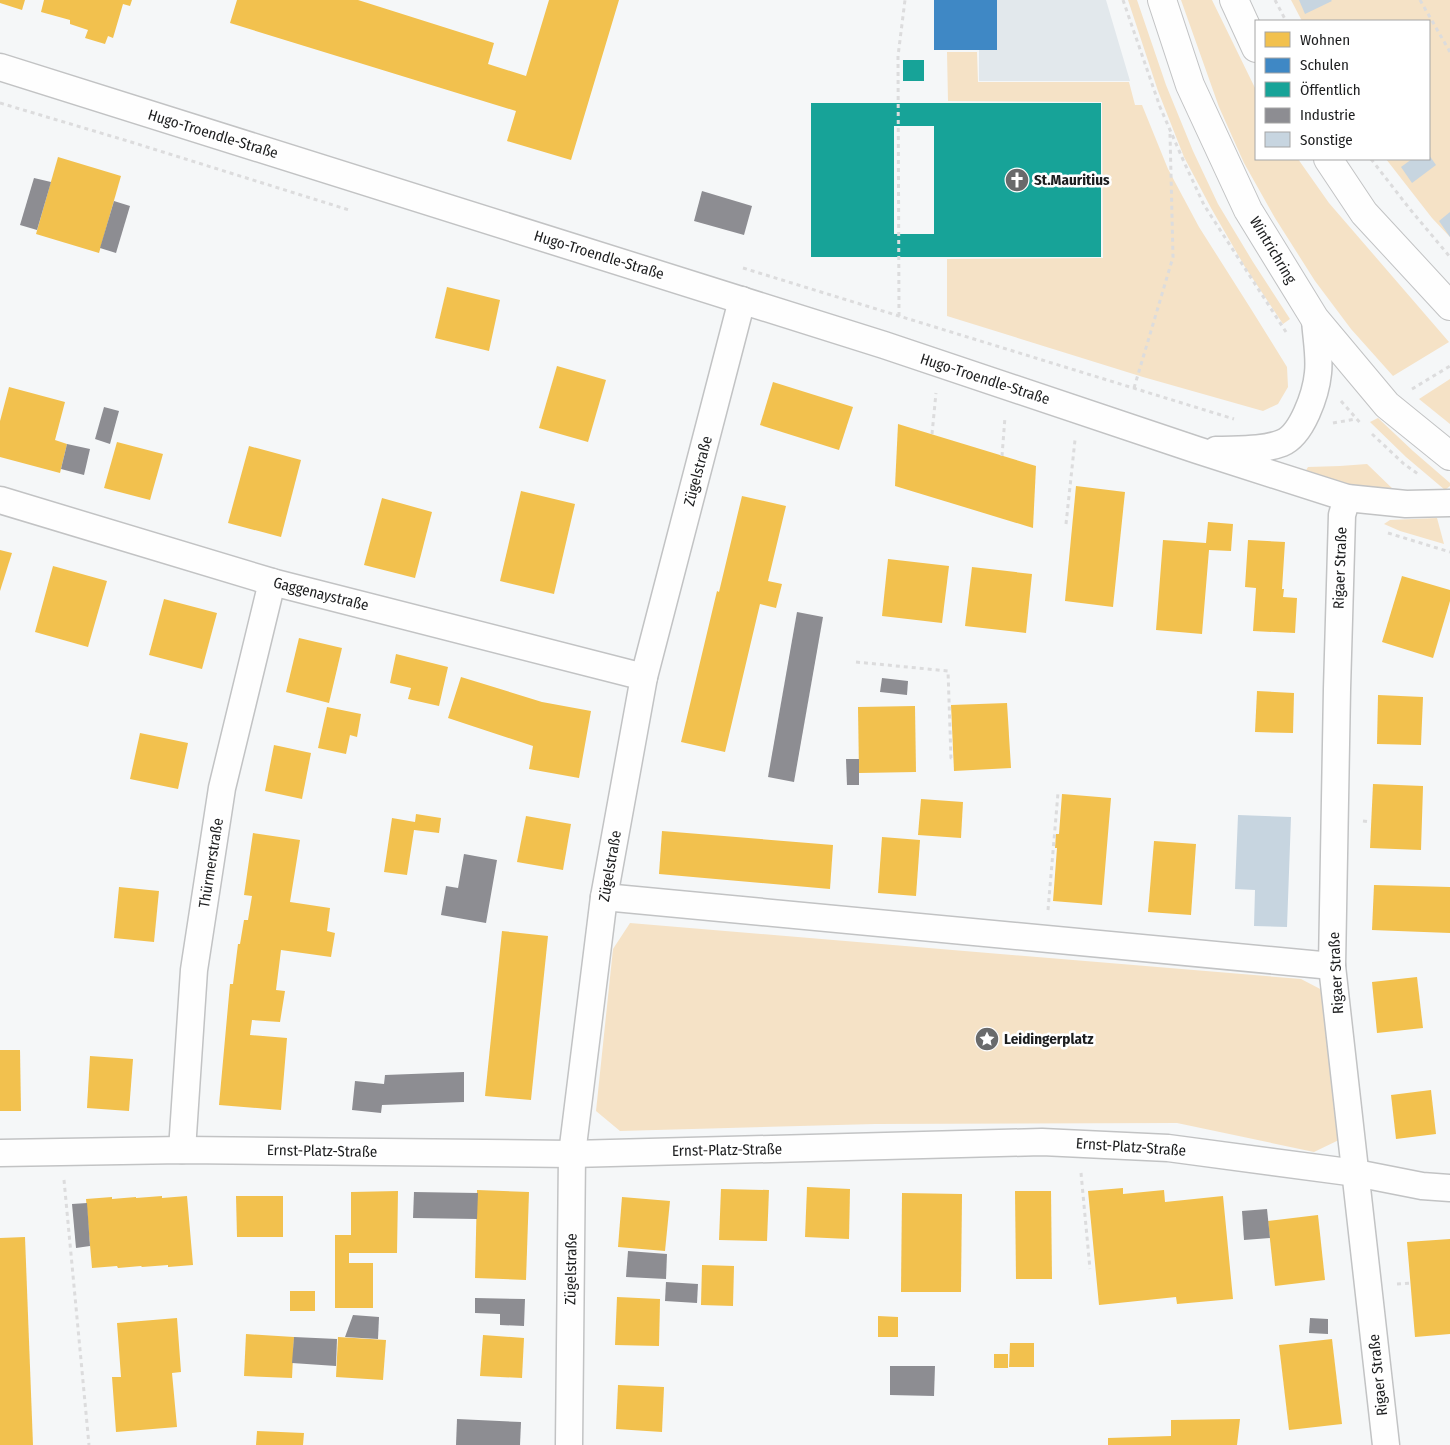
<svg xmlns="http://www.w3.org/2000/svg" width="1450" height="1445" font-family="'Fira Sans Condensed',sans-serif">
<rect width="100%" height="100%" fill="#f5f7f8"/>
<path fill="#e2e8ec" d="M934 0H1106L1130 81H979V50H934Z"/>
<g fill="#f5e2c6">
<path d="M1128 0H1137L1166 85 1193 151 1218 204 1253 262 1290 319 1283 324 1245 267 1211 208 1184 157 1158 91Z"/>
<path d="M1181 0H1212L1256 90V159H1298L1329 203 1449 342 1393 376 1351 329 1315 281 1275 218 1244 163 1219 107Z"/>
<path d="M1291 0H1450V237L1432 218 1386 159H1429V21H1302Z"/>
<path d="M947 52H977L978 82H1129L1135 105H1142L1168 169 1199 227 1251 309 1287 367 1288 387 1278 404 1263 411 1143 377 947 316V259L1103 258 1102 102 948 101Z"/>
<path d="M1450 379V424L1419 399Z"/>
<path d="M1378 418 1413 451 1450 483V486L1445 490 1406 457 1370 422Z"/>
<path d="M1367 464 1396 492 1341 486 1305 472 1308 467 1340 466Z"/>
<path d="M1437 518 1444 544 1400 531 1384 524 1390 520Z"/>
<path d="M630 923 1301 979 1326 992 1343 1138 1314 1152 1177 1123 875 1124 620 1131 596 1111 613 949Z"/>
</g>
<g fill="#f2c14e">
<path d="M0 0H25L22 10 0 3Z"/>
<path d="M44 0H132L130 6 123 4 113 38 108 36 105 44 85 38 88 30 70 24V20L41 12Z"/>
<path d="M237 0H358L494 43 488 64 526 76 549 0H619L571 160 507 141 516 111 230 23Z"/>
<path d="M58 157 121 176 99 253 36 234Z"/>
<path d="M447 287 500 300 489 351 435 338Z"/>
<path d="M557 366 606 380 588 442 539 428Z"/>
<path d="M773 382 853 407 839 450 760 425Z"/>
<path d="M9 387 65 402 55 440 67 444 60 473 0 457V421Z"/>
<path d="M898 424 1036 466 1033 528 895 486Z"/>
<path d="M117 442 163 454 150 500 104 488Z"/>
<path d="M249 446 301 460 281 537 228 523Z"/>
<path d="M1076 486 1125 492 1113 607 1065 601Z"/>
<path d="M521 491 575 504 554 594 500 581Z"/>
<path d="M742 496 786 506 768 581 782 584 776 608 760 604 725 752 681 742 717 591 719 592Z"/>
<path d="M382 498 432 512 415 578 364 565Z"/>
<path d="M1208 522 1233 524 1231 551 1209 550 1202 634 1156 630 1163 540 1206 543Z"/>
<path d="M1248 540 1285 542 1282 589H1284L1283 597 1297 598 1295 633 1253 631 1256 588 1245 587Z"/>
<path d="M0 550 12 553 0 591Z"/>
<path d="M888 559 949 566 942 623 882 616Z"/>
<path d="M53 566 107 581 88 647 35 632Z"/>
<path d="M972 567 1032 574 1026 633 965 626Z"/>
<path d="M1402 576 1450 590V601L1433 658 1382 642Z"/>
<path d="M164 599 217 613 202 669 149 655Z"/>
<path d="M299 638 342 648 329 703 286 692Z"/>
<path d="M396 654 448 667 439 706 408 699 411 688 390 683Z"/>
<path d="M461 677 542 702 591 711 579 778 529 769 533 746 448 718Z"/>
<path d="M1257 691 1294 693 1293 733 1255 732Z"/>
<path d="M1378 695 1423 697 1421 745 1377 744Z"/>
<path d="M1007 703 1011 768 954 771 951 705Z"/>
<path d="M915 706 916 772 859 773 858 707Z"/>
<path d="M327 707 361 714 357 737 350 735 346 754 318 748Z"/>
<path d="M140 733 188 743 178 789 130 779Z"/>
<path d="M274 745 311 753 302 799 265 791Z"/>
<path d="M1373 784 1423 786 1421 850 1370 848Z"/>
<path d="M1062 794 1111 798 1102 905 1053 901 1057 848H1055L1056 834H1059Z"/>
<path d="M921 799 963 802 961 838 918 835Z"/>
<path d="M416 814 441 818 439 833 414 830 407 875 384 872 392 818 415 822Z"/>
<path d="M526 816 571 824 563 870 517 862Z"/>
<path d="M662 831 833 845 830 889 659 874Z"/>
<path d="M253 833 300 840 290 902 330 908 327 931 335 933 331 957 281 950 276 990 285 991 280 1022 252 1020 250 1035 287 1038 281 1110 219 1105 230 984H233L238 944H240L244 920H248L252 896 244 895Z"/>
<path d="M882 837 920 840 916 896 878 893Z"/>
<path d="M1154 841 1196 844 1191 915 1148 912Z"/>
<path d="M1374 885 1450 887V933L1372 930Z"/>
<path d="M119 887 159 891 154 942 114 938Z"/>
<path d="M502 931 548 936 531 1100 485 1096Z"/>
<path d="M1417 977 1423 1028 1377 1033 1372 982Z"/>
<path d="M0 1050H20L21 1111H0Z"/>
<path d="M90 1056 133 1059 129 1111 87 1108Z"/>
<path d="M1431 1090 1436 1134 1396 1139 1391 1095Z"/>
<path d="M807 1187 850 1189 849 1239 805 1237Z"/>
<path d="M1123 1188V1194L1164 1190 1165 1202 1223 1196 1233 1299 1177 1304 1176 1297 1099 1305 1088 1191Z"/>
<path d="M721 1189 769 1190 767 1241 719 1240Z"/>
<path d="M477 1190 529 1192 526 1280 475 1278Z"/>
<path d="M398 1191 397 1253H349V1263H373V1308H335V1235H351V1192Z"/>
<path d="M1015 1191H1051L1052 1279H1016Z"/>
<path d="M902 1193 962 1194 961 1292H901Z"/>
<path d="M162 1196V1198L187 1196 193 1265 168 1267V1265L142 1267 141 1266 118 1268 117 1266 92 1268 86 1199 112 1197V1199L136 1197V1198Z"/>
<path d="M236 1196H283V1237H237Z"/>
<path d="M622 1197 670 1201 665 1251 618 1247Z"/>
<path d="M1318 1215 1325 1280 1275 1286 1268 1221Z"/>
<path d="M25 1237 33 1445H0V1238Z"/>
<path d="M1450 1239V1334L1415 1337 1407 1242Z"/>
<path d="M702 1265 734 1266 733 1306 701 1305Z"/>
<rect x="290" y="1291" width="25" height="20"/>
<path d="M617 1297 660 1299 659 1346 615 1345Z"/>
<path d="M878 1316 898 1317V1337H878Z"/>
<path d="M177 1318 181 1372 172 1373 177 1427 116 1432 112 1377H121L117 1323Z"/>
<path d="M246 1334 294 1337 292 1378 244 1376Z"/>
<path d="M483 1335 524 1338 522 1378 480 1376Z"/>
<path d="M338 1337 386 1340 383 1380 336 1377Z"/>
<path d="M1332 1339 1342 1424 1289 1430 1279 1345Z"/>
<path d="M1010 1343H1034V1367H1009Z"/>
<rect x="994" y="1354" width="14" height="14"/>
<path d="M618 1385 664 1387 662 1432 616 1429Z"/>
<path d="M1240 1419 1237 1445H1108V1438L1171 1436V1420Z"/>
<path d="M257 1431 304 1433 303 1445H256Z"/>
</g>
<rect fill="#3f88c5" x="934" y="0" width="63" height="50"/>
<g fill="#17a398" fill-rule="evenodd">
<rect x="903" y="60" width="21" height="21"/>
<path d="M811 103H1101V257H811ZM894 126H934V234H894Z"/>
</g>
<g fill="#8d8d92">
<path d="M34 178 51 182 37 230 20 225Z"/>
<path d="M702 191 752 206 744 235 694 221Z"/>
<path d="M114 201 130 206 116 253 100 248Z"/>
<path d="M104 407 119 411 110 444 95 439Z"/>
<path d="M67 444 90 449 84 475 61 469Z"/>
<path d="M797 612 823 617 794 782 768 777Z"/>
<path d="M882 678 908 681 907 695 880 692Z"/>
<path d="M846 759H859V785H847Z"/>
<path d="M464 854 497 860 486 923 441 915 446 886 458 888Z"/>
<path d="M464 1072V1102L382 1105 381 1113 352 1110 355 1081 384 1084 385 1075Z"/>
<path d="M414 1192 478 1193 477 1219 413 1218Z"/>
<path d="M87 1203 90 1246 76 1248 72 1204Z"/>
<path d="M1267 1209 1270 1238 1244 1240 1242 1211Z"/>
<path d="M628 1251 667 1254 666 1279 626 1277Z"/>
<path d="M666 1282 698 1284 697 1303 665 1301Z"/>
<path d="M475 1298 525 1299 524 1326 500 1325V1314L475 1313Z"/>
<path d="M353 1315 379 1317 378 1339 345 1337Z"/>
<path d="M1310 1318 1328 1319V1334L1309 1333Z"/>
<path d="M294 1337 337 1339 336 1366 292 1363Z"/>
<path d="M890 1366H935L934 1396 890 1395Z"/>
<path d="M457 1419 521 1422 520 1445H456Z"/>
</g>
<g fill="#c7d5e0">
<path d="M1299 0H1331L1332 1 1305 14Z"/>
<path d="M1429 155 1436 165 1412 183 1401 167 1412 159H1429Z"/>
<path d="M1450 212V237L1439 221Z"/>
<path d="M1238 815 1291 817 1287 927 1254 926 1255 890 1235 889Z"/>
</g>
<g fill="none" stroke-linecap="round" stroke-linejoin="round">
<g stroke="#c2c3c4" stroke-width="29">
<g id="street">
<path d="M0 67 884 345 1197 450 1347 498 1406 504 1450 503"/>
<path d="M1216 450C1238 449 1261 451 1282 443 1302 435 1316 394 1318 373 1320 356 1316 337 1315 319"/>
<path d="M1347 498 1342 515 1337 689 1332 966 1386 1445"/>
<path d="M0 500 272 582 644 677"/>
<path d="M604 897 1332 966"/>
<path d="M182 1150 194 970 222 788 272 582"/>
<path d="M0 1153 182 1150 572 1154 1042 1142 1168 1148 1356 1173 1422 1186 1450 1188"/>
<path d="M569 1445 572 1154 604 897 644 677 742 300"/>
</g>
</g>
<g stroke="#c2c3c4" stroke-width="30">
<g id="primary">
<path d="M1162 0 1190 85 1248 210 1315 319 1387 405 1450 456"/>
<path d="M1234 0 1256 48"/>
<path d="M1328 159 1364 213 1450 306"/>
</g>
</g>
<g stroke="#dcdcdd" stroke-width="3" stroke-dasharray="4 4" stroke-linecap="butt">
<path d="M1123 0 1160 107 1184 162 1204 205 1286 332"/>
<path d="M1275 0 1286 21"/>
<path d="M1420 0 1450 52"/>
<path d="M0 103 131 142 349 210"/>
<path d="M1371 159 1409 208 1450 257"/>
<path d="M743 268 1234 419"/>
<path d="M899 316 898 56 905 0"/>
<path d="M1134 388 1173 257 1170 134"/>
<path d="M1412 389 1450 366"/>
<path d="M1341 401 1362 425"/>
<path d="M1333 423 1356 419"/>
<path d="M932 434 936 393"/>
<path d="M1372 434 1404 464 1418 474"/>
<path d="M1002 456 1005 417"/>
<path d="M1066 524 1075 440"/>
<path d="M1388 533 1450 552"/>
<path d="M856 662 948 671 951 758H954"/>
<path d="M1363 821 1371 822"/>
<path d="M1048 910 1058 793"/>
<path d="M1081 1173 1090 1269"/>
<path d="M64 1180 89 1445"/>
<path d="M1397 1284 1411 1283"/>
</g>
<use href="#street" stroke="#fefefe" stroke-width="26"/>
<use href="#primary" stroke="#fefefe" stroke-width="28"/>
</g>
<defs>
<g id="church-disc" transform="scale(1.25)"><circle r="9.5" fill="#696a6b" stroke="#fff"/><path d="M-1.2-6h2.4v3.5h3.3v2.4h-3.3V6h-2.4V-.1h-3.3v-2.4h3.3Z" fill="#fff"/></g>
<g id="sight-disc" transform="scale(1.25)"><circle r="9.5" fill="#696a6b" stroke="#fff"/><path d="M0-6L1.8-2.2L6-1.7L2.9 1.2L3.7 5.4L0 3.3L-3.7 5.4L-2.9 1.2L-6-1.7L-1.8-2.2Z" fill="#fff"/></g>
</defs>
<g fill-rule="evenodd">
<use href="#church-disc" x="1017" y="180"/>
<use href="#sight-disc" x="987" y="1039"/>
</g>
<g text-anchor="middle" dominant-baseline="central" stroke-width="5" stroke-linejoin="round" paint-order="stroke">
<g font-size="15" fill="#1d1e1f" stroke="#fff">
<text transform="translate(213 134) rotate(17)">Hugo-Troendle-Straße</text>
<text transform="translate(1273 250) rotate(59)">Wintrichring</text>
<text transform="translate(599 255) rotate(17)">Hugo-Troendle-Straße</text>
<text transform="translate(985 379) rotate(18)">Hugo-Troendle-Straße</text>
<text transform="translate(698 471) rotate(-75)">Zügelstraße</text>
<text transform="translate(1340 568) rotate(-88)">Rigaer Straße</text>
<text transform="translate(321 594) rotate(14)">Gaggenaystraße</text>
<text transform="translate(211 863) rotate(-81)">Thürmerstraße</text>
<text transform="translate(610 866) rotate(-80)">Zügelstraße</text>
<text transform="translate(1336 973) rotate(-93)">Rigaer Straße</text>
<text transform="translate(1131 1147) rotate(4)">Ernst-Platz-Straße</text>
<text transform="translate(727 1150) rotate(-1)">Ernst-Platz-Straße</text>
<text transform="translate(322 1151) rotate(1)">Ernst-Platz-Straße</text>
<text transform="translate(571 1269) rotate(-89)">Zügelstraße</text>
<text transform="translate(1378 1375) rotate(-96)">Rigaer Straße</text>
</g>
<g font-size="15" font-weight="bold" fill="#1d1e1f" stroke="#fff" text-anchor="start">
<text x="1034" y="180">St.Mauritius</text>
<text x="1004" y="1039">Leidingerplatz</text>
</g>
</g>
<rect x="1255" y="20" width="175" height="140" fill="#ffffff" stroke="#a5a5a5"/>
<rect x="1265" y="32" width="25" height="15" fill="#f2c14e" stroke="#a5a5a5"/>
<text x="1300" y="45" font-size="15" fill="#1d1e1f">Wohnen</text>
<rect x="1265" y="58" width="25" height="15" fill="#3f88c5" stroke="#a5a5a5"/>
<text x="1300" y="70" font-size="15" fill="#1d1e1f">Schulen</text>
<rect x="1265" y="82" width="25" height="15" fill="#17a398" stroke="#a5a5a5"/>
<text x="1300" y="95" font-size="15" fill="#1d1e1f">Öffentlich</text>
<rect x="1265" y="108" width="25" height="15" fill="#8d8d92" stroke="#a5a5a5"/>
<text x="1300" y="120" font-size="15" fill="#1d1e1f">Industrie</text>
<rect x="1265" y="132" width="25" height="15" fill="#c7d5e0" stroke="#a5a5a5"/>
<text x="1300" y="145" font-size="15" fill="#1d1e1f">Sonstige</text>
</svg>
